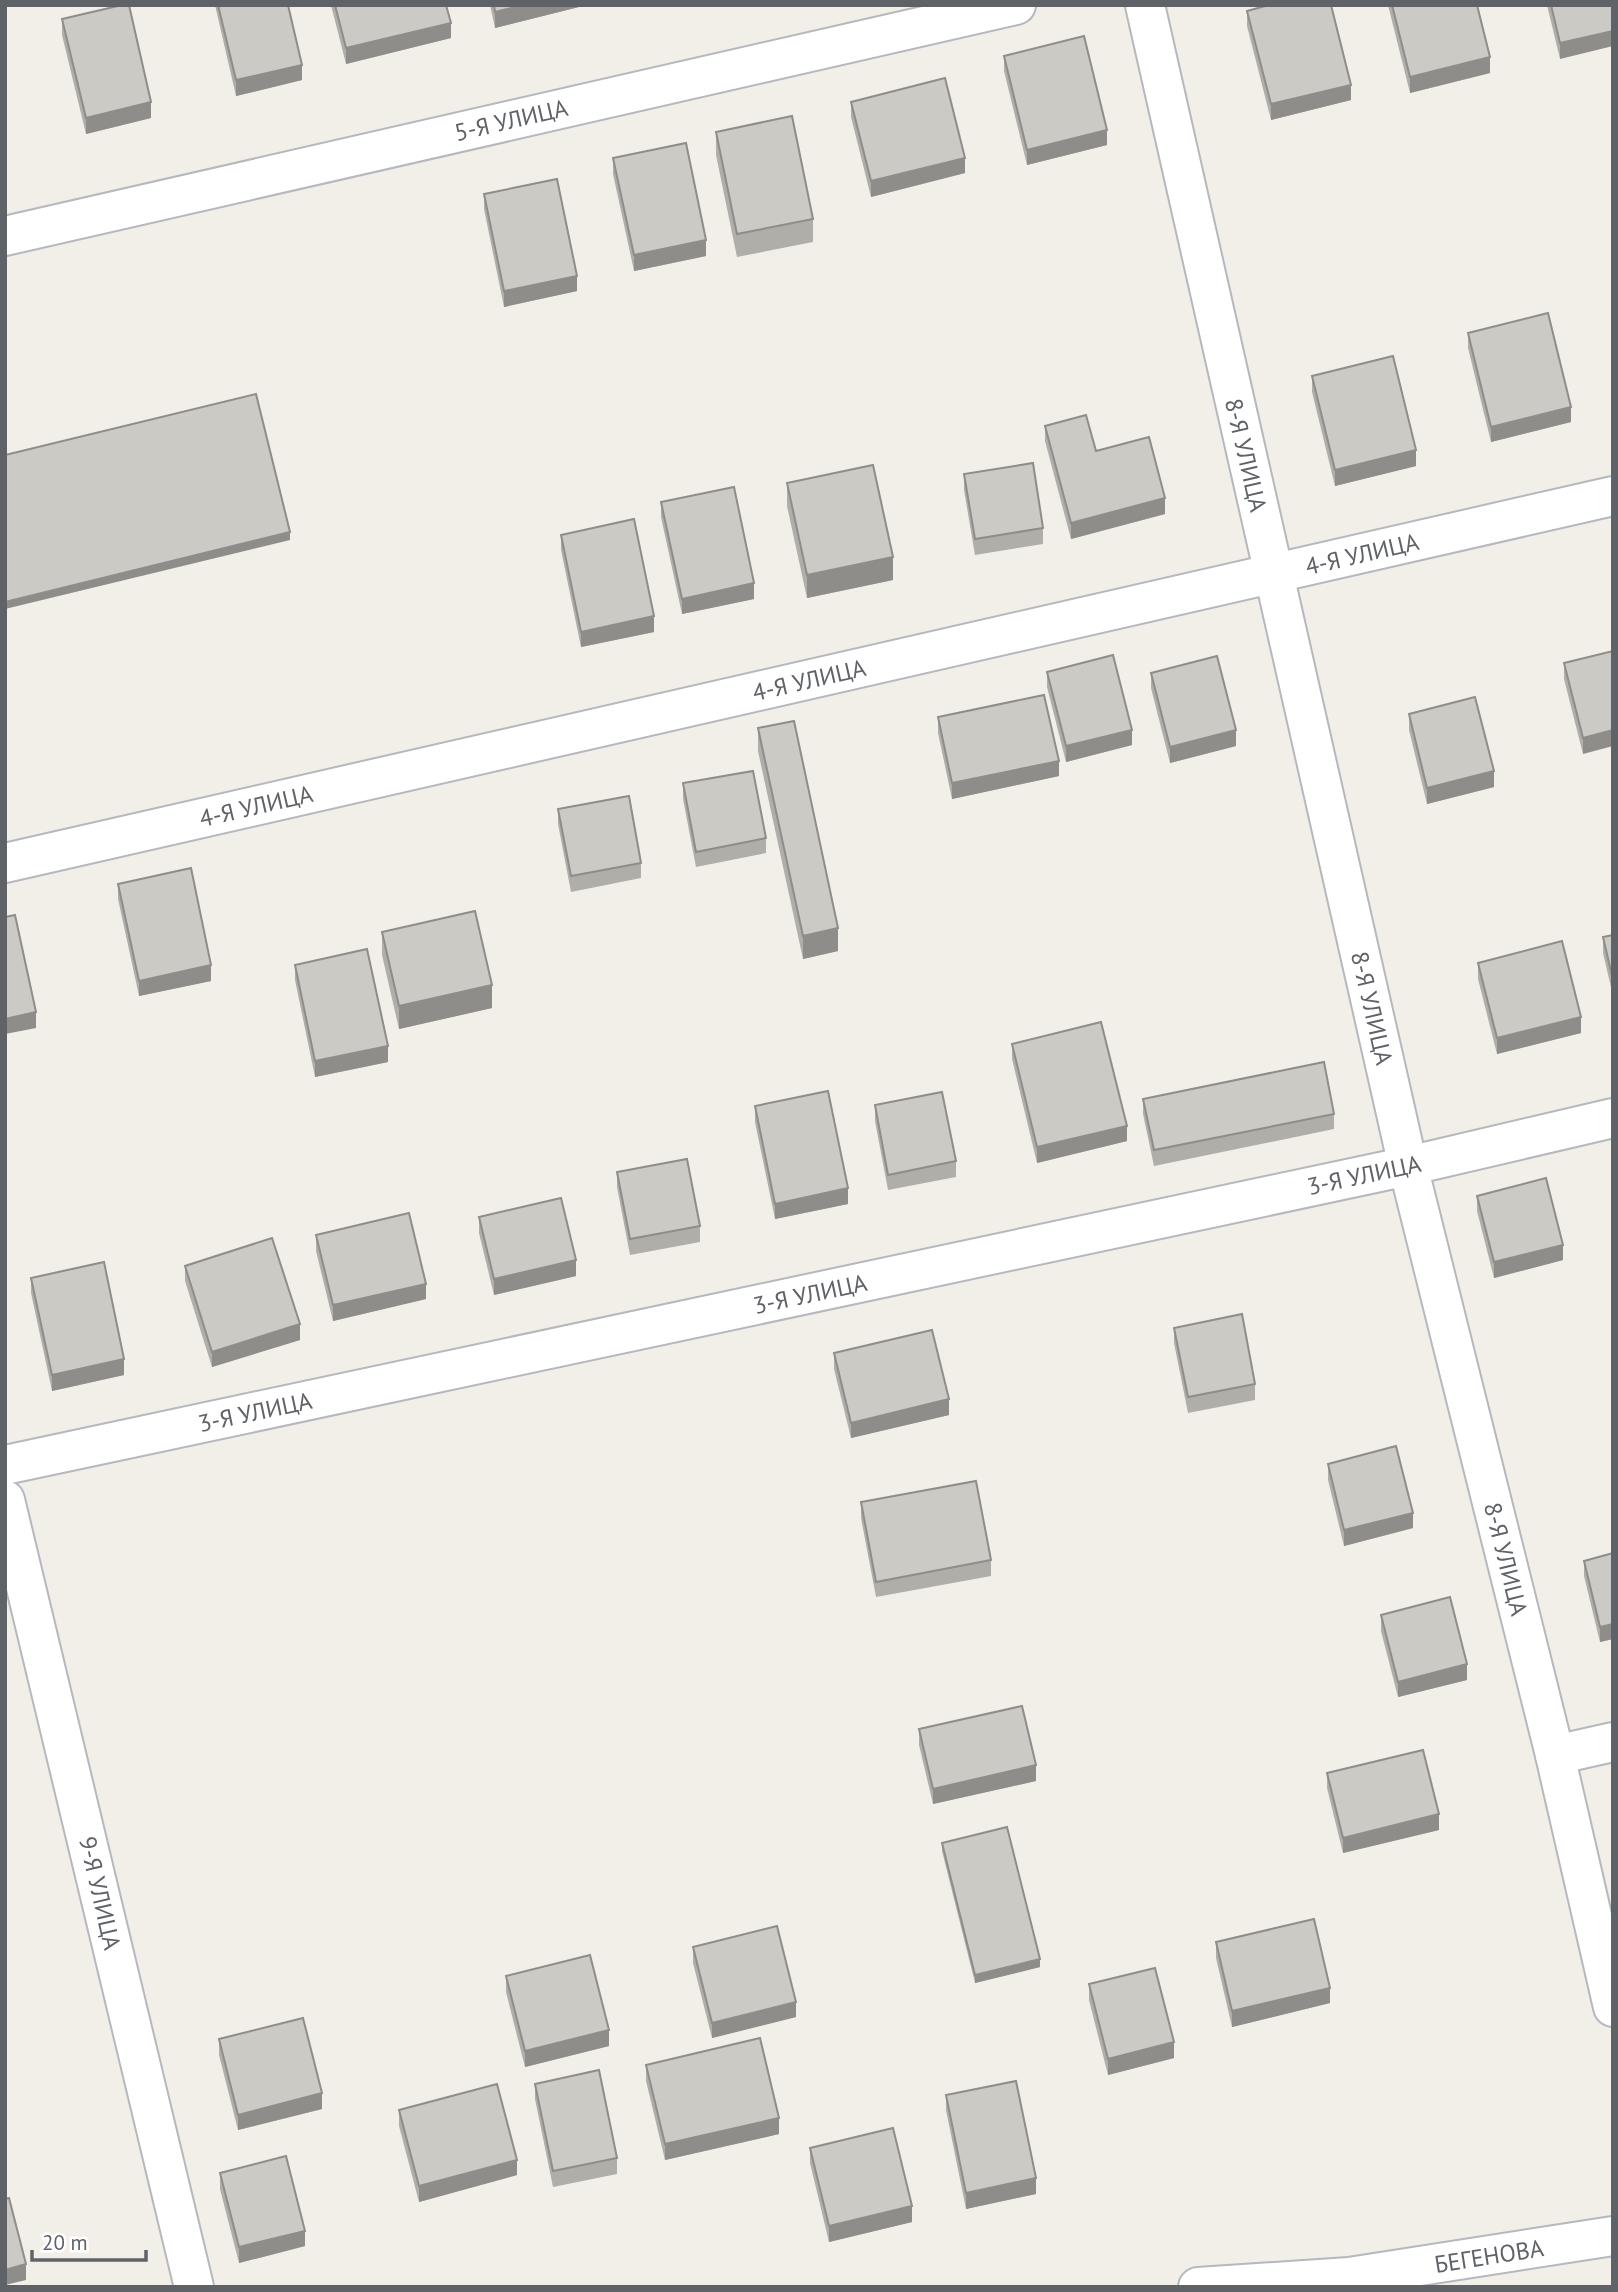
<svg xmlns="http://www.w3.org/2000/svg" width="1618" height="2292" font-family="'PT Sans',sans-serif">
<rect width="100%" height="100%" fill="#f1efe8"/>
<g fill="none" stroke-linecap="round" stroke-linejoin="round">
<g stroke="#b5b8bc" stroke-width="42">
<g id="street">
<path d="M1145 5 1408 1166 1555 1755 1613 2007"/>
<path d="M5 236 1016 5"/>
<path d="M5 863 1613 496"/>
<path d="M5 1465 1408 1166 1613 1118"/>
<path d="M5 1500 194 2287"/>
<path d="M1555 1755 1613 1742"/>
<path d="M1198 2287 1349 2277 1613 2236"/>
</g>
</g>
<use href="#street" stroke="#fff" stroke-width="38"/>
</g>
<g fill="#afaea9">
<path d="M215 5H288L302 80 236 96Z"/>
<path d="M331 5H446L451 38 346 64Z"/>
<path d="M490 5H587L495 28Z"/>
<path d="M1388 5H1477L1490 73 1410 93Z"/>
<path d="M1547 5H1613L1560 59Z"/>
<path d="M1247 11 1351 100 1271 120 1247 26Z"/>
<path d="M62 19 151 118 86 134 62 35Z"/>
<path d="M1004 56 1107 145 1027 165 1004 71Z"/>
<path d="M851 102 965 173 871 197 851 117Z"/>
<path d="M716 132 813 219V242L737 257 716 155Z"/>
<path d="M613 158 706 256 634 271 613 174Z"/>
<path d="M484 194 577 291 504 307 484 209Z"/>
<path d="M1468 333 1571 422 1491 442 1468 348Z"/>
<path d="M1312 376 1416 466 1335 486 1312 392Z"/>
<path d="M1045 426 1096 451 1165 514 1071 539 1045 441Z"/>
<path d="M964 474 1043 528V544L975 555 964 490Z"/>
<path d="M787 483 893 580 807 598 787 506Z"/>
<path d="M661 502 754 599 682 614 661 517Z"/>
<path d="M561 535 654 632 581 647 561 550Z"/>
<path d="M1613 651 1583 754 1564 679V663Z"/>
<path d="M1047 672 1132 745 1066 762 1047 687Z"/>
<path d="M1151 673 1236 746 1170 763 1151 688Z"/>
<path d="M1409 714 1494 787 1427 804 1409 730Z"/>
<path d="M938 717 1059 776 952 799 938 733Z"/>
<path d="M758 728 838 951 803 959 758 751Z"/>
<path d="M683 783 766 838V853L696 867 683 799Z"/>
<path d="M558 809 641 863V878L571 892 558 824Z"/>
<path d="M118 884 211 981 139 996 118 899Z"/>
<path d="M382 932 492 1008 399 1029 382 955Z"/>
<path d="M1613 935V996L1603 953V937Z"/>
<path d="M1478 963 1581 1033 1497 1054 1478 979Z"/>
<path d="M295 965 388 1062 315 1077 295 980Z"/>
<path d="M1012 1044 1127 1141 1037 1163 1012 1059Z"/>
<path d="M1143 1099 1334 1114V1129L1154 1166 1143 1114Z"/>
<path d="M875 1105 956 1161V1177L888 1190 875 1121Z"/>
<path d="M755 1106 848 1204 775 1219 755 1122Z"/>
<path d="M617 1172 700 1226V1242L630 1255 617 1187Z"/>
<path d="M1477 1196 1563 1260 1494 1278 1477 1211Z"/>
<path d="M479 1217 576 1276 494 1295 479 1233Z"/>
<path d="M316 1235 426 1299 333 1321 316 1251Z"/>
<path d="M185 1266 300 1340 212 1367 185 1281Z"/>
<path d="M31 1278 124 1375 52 1391 31 1293Z"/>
<path d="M1174 1328 1255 1384V1400L1188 1413 1174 1343Z"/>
<path d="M834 1353 949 1415 851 1438 834 1369Z"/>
<path d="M1328 1464 1413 1528 1344 1546 1328 1480Z"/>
<path d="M861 1502 991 1560V1576L876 1597 861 1518Z"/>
<path d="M1613 1553V1639L1600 1642 1584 1576V1561Z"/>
<path d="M1381 1615 1467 1680 1398 1697 1381 1631Z"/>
<path d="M919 1729 1036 1781 933 1804 919 1745Z"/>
<path d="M1327 1773 1439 1830 1343 1853 1327 1788Z"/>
<path d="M942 1843 1040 1967 975 1983 942 1851Z"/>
<path d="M1216 1942 1330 2003 1232 2027 1216 1958Z"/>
<path d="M693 1947 796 2017 712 2038 693 1963Z"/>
<path d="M506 1976 609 2046 525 2067 506 1992Z"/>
<path d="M1089 1984 1174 2058 1108 2075 1089 2000Z"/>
<path d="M219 2039 322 2109 238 2130 219 2055Z"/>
<path d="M646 2065 779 2134 665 2160 646 2081Z"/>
<path d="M535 2084 617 2158V2174L553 2187 535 2099Z"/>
<path d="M946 2095 1036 2194 966 2209 946 2110Z"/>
<path d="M399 2110 517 2175 419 2202 399 2126Z"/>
<path d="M810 2148 912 2222 829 2242 810 2163Z"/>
<path d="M220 2173 305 2246 239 2263 220 2189Z"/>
</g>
<g fill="#8f8d8a">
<path d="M523 5H587L495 28V12Z"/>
<path d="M451 23V38L346 64V48Z"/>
<path d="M1613 31V46L1560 59V43Z"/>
<path d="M1490 57V73L1410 93V77Z"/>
<path d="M302 65V80L236 96V80Z"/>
<path d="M1351 85V100L1271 120V104Z"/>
<path d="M151 102V118L86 134V118Z"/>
<path d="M1107 130V145L1027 165V150Z"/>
<path d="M965 158V173L871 197V181Z"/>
<path d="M706 240V256L634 271V255Z"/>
<path d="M577 276V291L504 307V291Z"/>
<path d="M1571 407V422L1491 442V427Z"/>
<path d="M1416 450V466L1335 486V470Z"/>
<path d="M1165 498V514L1071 539V523Z"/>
<path d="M290 532V540L5 609V602Z"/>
<path d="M893 557V580L807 598V575Z"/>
<path d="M754 583V599L682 614V599Z"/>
<path d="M654 616V632L581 647V632Z"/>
<path d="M1132 730V745L1066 762V746Z"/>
<path d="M1236 730V746L1170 763V747Z"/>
<path d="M1613 730V746L1583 754V738Z"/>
<path d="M1059 761V776L952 799V783Z"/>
<path d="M1494 771V787L1427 804V788Z"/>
<path d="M838 928V951L803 959V936Z"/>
<path d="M211 965V981L139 996V981Z"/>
<path d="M492 985V1008L399 1029V1006Z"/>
<path d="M36 1012V1028L5 1034V1019Z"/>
<path d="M1581 1017V1033L1497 1054V1038Z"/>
<path d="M388 1046V1062L315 1077V1061Z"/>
<path d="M1127 1126V1141L1037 1163V1147Z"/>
<path d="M848 1188V1204L775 1219V1204Z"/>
<path d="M1563 1245V1260L1494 1278V1262Z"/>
<path d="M576 1260V1276L494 1295V1279Z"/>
<path d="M426 1284V1299L333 1321V1305Z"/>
<path d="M300 1324V1340L212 1367V1352Z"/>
<path d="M124 1359V1375L52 1391V1375Z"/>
<path d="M949 1399V1415L851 1438V1423Z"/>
<path d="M1413 1513V1528L1344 1546V1530Z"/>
<path d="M1613 1624V1639L1600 1642V1627Z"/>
<path d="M1467 1664V1680L1398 1697V1682Z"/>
<path d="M1036 1765V1781L933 1804V1789Z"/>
<path d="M1439 1814V1830L1343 1853V1838Z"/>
<path d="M1040 1959V1967L975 1983V1975Z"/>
<path d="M1330 1988V2003L1232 2027V2011Z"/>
<path d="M796 2002V2017L712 2038V2023Z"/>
<path d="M609 2030V2046L525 2067V2051Z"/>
<path d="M1174 2042V2058L1108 2075V2059Z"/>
<path d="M322 2093V2109L238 2130V2115Z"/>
<path d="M779 2118V2134L665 2160V2144Z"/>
<path d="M517 2160V2175L419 2202V2186Z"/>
<path d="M1036 2178V2194L966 2209V2193Z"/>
<path d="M912 2206V2222L829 2242V2226Z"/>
<path d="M305 2231V2246L239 2263V2247Z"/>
<path d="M26 2264V2280L5 2285V2270Z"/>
</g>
<g fill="#cccac5" stroke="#8f8d8a" stroke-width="2">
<path d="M122 5H129L151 102 86 118 62 19Z"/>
<path d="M218 5H288L302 65 236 80Z"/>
<path d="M335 5H446L451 23 346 48Z"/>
<path d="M494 5H523L495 12Z"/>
<path d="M1269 5H1331L1351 85 1271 104 1247 11Z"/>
<path d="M1392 5H1477L1490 57 1410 77Z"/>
<path d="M1551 5H1613V31L1560 43Z"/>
<path d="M1084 36 1107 130 1027 150 1004 56Z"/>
<path d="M945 78 965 158 871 181 851 102Z"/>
<path d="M792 116 813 219 737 234 716 132Z"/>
<path d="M686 143 706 240 634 255 613 158Z"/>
<path d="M557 179 577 276 504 291 484 194Z"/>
<path d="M1548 313 1571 407 1491 427 1468 333Z"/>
<path d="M1393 356 1416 450 1335 470 1312 376Z"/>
<path d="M256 394 290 532 5 602V455Z"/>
<path d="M1086 415 1096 451 1149 437 1165 498 1071 523 1045 426Z"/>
<path d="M1033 463 1043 528 975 539 964 474Z"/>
<path d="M873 465 893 557 807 575 787 483Z"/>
<path d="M734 487 754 583 682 599 661 502Z"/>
<path d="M634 519 654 616 581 632 561 535Z"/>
<path d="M1613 651V730L1583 738 1564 663Z"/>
<path d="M1113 655 1132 730 1066 746 1047 672Z"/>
<path d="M1217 656 1236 730 1170 747 1151 673Z"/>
<path d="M1044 695 1059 761 952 783 938 717Z"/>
<path d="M1475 697 1494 771 1427 788 1409 714Z"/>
<path d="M794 721 838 928 803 936 758 728Z"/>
<path d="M753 771 766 838 696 852 683 783Z"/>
<path d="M629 796 641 863 571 876 558 809Z"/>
<path d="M191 868 211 965 139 981 118 884Z"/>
<path d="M475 911 492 985 399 1006 382 932Z"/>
<path d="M15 915 36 1012 5 1019V917Z"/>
<path d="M1613 935V980L1603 937Z"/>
<path d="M1562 941 1581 1017 1497 1038 1478 963Z"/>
<path d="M367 949 388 1046 315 1061 295 965Z"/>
<path d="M1101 1022 1127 1126 1037 1147 1012 1044Z"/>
<path d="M1324 1062 1334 1114 1154 1150 1143 1099Z"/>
<path d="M828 1091 848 1188 775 1204 755 1106Z"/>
<path d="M942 1092 956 1161 888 1175 875 1105Z"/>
<path d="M687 1159 700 1226 630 1239 617 1172Z"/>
<path d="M1546 1178 1563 1245 1494 1262 1477 1196Z"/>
<path d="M561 1198 576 1260 494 1279 479 1217Z"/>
<path d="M409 1213 426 1284 333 1305 316 1235Z"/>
<path d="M272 1238 300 1324 212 1352 185 1266Z"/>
<path d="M104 1262 124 1359 52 1375 31 1278Z"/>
<path d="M1242 1314 1255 1384 1188 1397 1174 1328Z"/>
<path d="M932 1330 949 1399 851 1423 834 1353Z"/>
<path d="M1396 1446 1413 1513 1344 1530 1328 1464Z"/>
<path d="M976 1481 991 1560 876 1582 861 1502Z"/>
<path d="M1613 1553V1624L1600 1627 1584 1561Z"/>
<path d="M1450 1597 1467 1664 1398 1682 1381 1615Z"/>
<path d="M1022 1706 1036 1765 933 1789 919 1729Z"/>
<path d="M1423 1750 1439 1814 1343 1838 1327 1773Z"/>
<path d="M1007 1827 1040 1959 975 1975 942 1843Z"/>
<path d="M1314 1919 1330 1988 1232 2011 1216 1942Z"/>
<path d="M777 1926 796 2002 712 2023 693 1947Z"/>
<path d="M590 1955 609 2030 525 2051 506 1976Z"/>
<path d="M1155 1968 1174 2042 1108 2059 1089 1984Z"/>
<path d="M303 2018 322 2093 238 2115 219 2039Z"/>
<path d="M760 2038 779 2118 665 2144 646 2065Z"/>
<path d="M599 2070 617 2158 553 2171 535 2084Z"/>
<path d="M1016 2081 1036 2178 966 2193 946 2095Z"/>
<path d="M497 2084 517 2160 419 2186 399 2110Z"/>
<path d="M893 2128 912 2206 829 2226 810 2148Z"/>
<path d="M286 2156 305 2231 239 2247 220 2173Z"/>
<path d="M9 2198 26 2264 5 2270V2199Z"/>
</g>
<g text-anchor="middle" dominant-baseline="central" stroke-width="5" stroke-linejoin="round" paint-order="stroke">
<g font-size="24" fill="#5f6368" stroke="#fff">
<text transform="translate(511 120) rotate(-13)">5-Я УЛИЦА</text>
<text transform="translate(1246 455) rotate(77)">8-Я УЛИЦА</text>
<text transform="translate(1362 554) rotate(-13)">4-Я УЛИЦА</text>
<text transform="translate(809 680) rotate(-13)">4-Я УЛИЦА</text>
<text transform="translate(256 806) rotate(-13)">4-Я УЛИЦА</text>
<text transform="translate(1372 1008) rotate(77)">8-Я УЛИЦА</text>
<text transform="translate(1364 1175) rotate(-12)">3-Я УЛИЦА</text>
<text transform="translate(810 1294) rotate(-12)">3-Я УЛИЦА</text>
<text transform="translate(255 1412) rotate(-12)">3-Я УЛИЦА</text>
<text transform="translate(1506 1559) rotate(76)">8-Я УЛИЦА</text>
<text transform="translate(100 1893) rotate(77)">9-Я УЛИЦА</text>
<text transform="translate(1489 2256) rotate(-9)">БЕГЕНОВА</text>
</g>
</g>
<rect width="1618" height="2292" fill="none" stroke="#5f6368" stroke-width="14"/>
<path d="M32 2250v10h114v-10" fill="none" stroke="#5f6368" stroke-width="3.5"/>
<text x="42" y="2250" font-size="21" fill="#5f6368" stroke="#ffffff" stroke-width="5" paint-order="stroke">20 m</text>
</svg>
